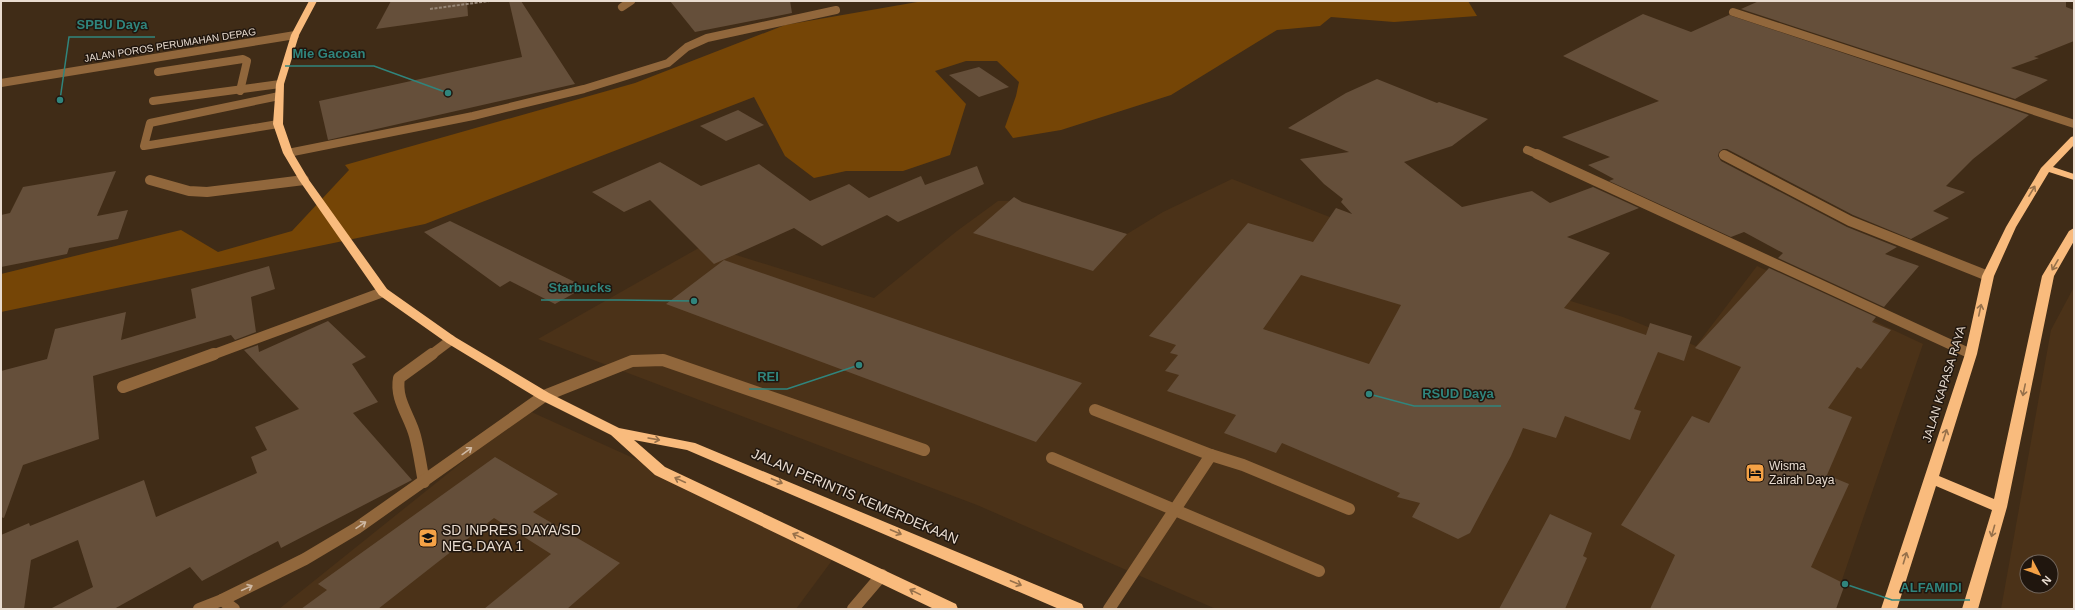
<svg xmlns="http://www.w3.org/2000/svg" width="2075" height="610" font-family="Arial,sans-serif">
<rect width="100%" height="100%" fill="#402c17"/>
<g fill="#4b3218" fill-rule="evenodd">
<path d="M1232 179 1453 265 1623 317 1696 346 1757 266 1923 344 1832 609H1216L977 505 538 339 704 245 874 298 957 231 998 201H1009L1127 234 1163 212Z"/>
<path d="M2074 287V609H2001L2051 330ZM2027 562H2051V586H2027Z"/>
<path d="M527 410 839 551 796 609H279Z"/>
</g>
<path fill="#754506" d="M923 1H1468L1477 16 1394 22 1331 17 1320 26 1277 30 1171 95 1061 130 1013 138 1005 127 1016 96 1019 82 997 61H966L935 71 966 104 950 155 903 171H846L814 178 785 156 754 97 425 224 1 312V274L181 230 218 252 292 231 349 170 345 165 635 83 785 25Z"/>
<g fill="#654f3a" fill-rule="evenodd">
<path d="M391 1H467L468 16 376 29Z"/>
<path d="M509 1H521L575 84 328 140 319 101 522 57Z"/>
<path d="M670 1H790L792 13 695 32Z"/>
<path d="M1759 1H2066V7L2074 10V41L2034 57 2039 58 2011 68 2048 80 2015 99 1741 9Z"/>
<path d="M1643 14 1691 32 1729 15 2029 115 1973 159 1946 186 1965 192 1933 211 1949 218 1911 239 1853 215 1727 149H1723L1719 152 1718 156 1721 161 1847 227 1897 247 1885 254 1919 266 1884 307 1778 258 1783 253 1744 232 1731 237 1609 181 1614 179 1588 165 1610 157 1562 137 1659 101 1563 56Z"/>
<path d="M979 67 1009 87 979 97 949 75Z"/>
<path d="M1377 79 1437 103 1439 102 1488 119 1452 146 1404 162 1462 207 1532 191 1550 203 1593 187 1639 208 1567 237 1610 253 1564 308 1646 335 1650 323 1692 336 1684 361 1658 352 1634 409 1641 411 1630 440 1565 416 1556 438 1523 428 1511 456 1470 533 1458 539 1412 517 1420 503 1397 497 1400 493 1282 443 1276 453 1224 433 1236 415 1167 391 1179 375 1165 371 1178 355 1170 353 1176 345 1149 336 1248 223 1313 242 1336 208 1352 214 1341 202 1343 199 1324 184 1300 159 1349 152 1288 128 1346 93ZM1301 275 1401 305 1369 364 1263 329Z"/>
<path d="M738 110 764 125 726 141 700 126Z"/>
<path d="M660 162 701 186 759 164 810 201 849 184 869 198 921 176 925 185 977 166 984 184 898 222 887 215 822 246 794 228 714 264 650 200 624 212 592 192Z"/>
<path d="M116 171 97 216 128 210 118 239 69 248 67 254 1 267V215L10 213 23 187Z"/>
<path d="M1014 197 1022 202 1127 234 1093 271 973 233Z"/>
<path d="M450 221 585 287 555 304 510 281 500 287 424 232Z"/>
<path d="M724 260 950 338 1082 383 1036 442 666 304Z"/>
<path d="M269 266 275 289 251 297 256 332 235 340 231 335 93 376 99 439 23 465 4 518 1 517V371L47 359 55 329 126 312 121 340 196 318 191 289Z"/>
<path d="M1769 268 1876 317 1872 322 1891 330 1861 369 1857 367 1828 408 1852 417 1827 475 1849 484 1811 567 1845 584 1836 609H1650L1675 555 1621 525 1692 416 1709 423 1741 367 1695 348Z"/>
<path d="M328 321 366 357 352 364 378 402 353 413 412 480 281 548 278 541 202 581 190 567 114 609H50L93 587 78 540 31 560 24 609H1V535L29 523 30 526 144 480 156 517 257 473 251 457 267 450 255 427 299 409 244 350 258 345 259 352Z"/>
<path d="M495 457 558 494 533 512 620 563 567 609H484L551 554 494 518 378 609H301L327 590 318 584Z"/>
<path d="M1550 514 1592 533 1583 556 1587 558 1565 609H1499Z"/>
</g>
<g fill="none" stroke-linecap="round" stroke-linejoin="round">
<path stroke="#968575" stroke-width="2" stroke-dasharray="3 1.5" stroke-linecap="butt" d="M430 9 489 1"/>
<g stroke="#91673c" stroke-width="8">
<path d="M622 7 631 1"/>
<path d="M1733 12 2074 124"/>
<path d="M158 72 243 59 247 61 240 91"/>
<path d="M1 83 295 35"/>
<path d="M153 101 280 84"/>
<path d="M278 124 144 146 150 123 279 96"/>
<path d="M1527 150 1539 155"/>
<path d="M288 153 473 116 584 89 668 63 687 47 707 38 836 10"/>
</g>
<g stroke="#91673c" stroke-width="10">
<path d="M1537 154 1971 354"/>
<path d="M1724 155 1850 221 1988 276"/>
<path d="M150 180 189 191 207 192 304 180"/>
<path d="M212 355 383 292"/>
<path d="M431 355 451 340"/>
</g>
<g stroke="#91673c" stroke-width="12">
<path d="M123 387 214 354"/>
<path d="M1095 410 1211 455"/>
<path d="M1052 458 1319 571"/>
<path d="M424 482C421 467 419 451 415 436 410 416 395 400 399 378L432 354"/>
<path d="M222 600 234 609"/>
<path d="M199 609 222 600 305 559 357 528 544 396 632 361 663 360 924 450"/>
<path d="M853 609 882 575"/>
<path d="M1109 609 1211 455 1243 465 1349 509"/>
</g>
<g fill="#f9bb7d" fill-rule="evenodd">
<path d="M309 1H317L299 35 284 84 283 124 293 153 309 180 387 289 455 337 549 393 619 428 695 443 1082 604 1084 609H1059L687 450 634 440 665 467 956 604 958 609H934L655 475 611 435 539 399 447 343 379 295 299 180 283 153 273 124 276 84 291 35Z"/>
<path d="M2074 136V145L2053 167 2074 174V180L2049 172 2016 227 1994 276 1977 354 1939 476 1994 499 2042 276 2069 231 2074 228V241L2054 276 2007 507 1978 609H1962L1992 510 1936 486 1897 609H1881L1965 354 1982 276 2006 227 2041 168 2071 137Z"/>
</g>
</g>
<defs><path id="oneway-shaft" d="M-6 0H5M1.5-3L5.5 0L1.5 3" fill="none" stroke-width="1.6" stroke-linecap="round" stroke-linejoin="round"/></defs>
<g stroke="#97714b">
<use href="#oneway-shaft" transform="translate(2032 191) rotate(-59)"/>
<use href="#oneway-shaft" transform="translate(2055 265) rotate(120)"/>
<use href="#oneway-shaft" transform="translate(1980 310) rotate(-78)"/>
<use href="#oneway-shaft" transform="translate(2024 390) rotate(102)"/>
<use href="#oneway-shaft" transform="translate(1945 435) rotate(-72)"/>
<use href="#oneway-shaft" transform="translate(654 439) rotate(10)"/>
<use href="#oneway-shaft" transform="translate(680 480) rotate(-155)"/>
<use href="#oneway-shaft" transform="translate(777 481) rotate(23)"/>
<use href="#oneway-shaft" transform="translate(1993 531) rotate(106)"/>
<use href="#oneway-shaft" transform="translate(896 532) rotate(23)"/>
<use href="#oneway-shaft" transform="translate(798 536) rotate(-155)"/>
<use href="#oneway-shaft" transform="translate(1905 558) rotate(-73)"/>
<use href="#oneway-shaft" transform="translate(1016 583) rotate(23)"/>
<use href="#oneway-shaft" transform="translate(915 592) rotate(-154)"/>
</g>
<g stroke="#cfb9a4">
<use href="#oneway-shaft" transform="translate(467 451) rotate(-36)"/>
<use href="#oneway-shaft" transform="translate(361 525) rotate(-34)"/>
<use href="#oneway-shaft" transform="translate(247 588) rotate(-25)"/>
</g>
<defs>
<g id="hotel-square" transform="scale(1)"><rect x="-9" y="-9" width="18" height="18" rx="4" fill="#f5a246" stroke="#20160e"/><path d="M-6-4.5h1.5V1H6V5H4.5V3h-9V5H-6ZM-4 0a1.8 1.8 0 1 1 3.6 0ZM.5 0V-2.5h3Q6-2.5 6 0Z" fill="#111"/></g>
<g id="school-square" transform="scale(1)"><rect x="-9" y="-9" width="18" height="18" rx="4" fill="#f5a246" stroke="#20160e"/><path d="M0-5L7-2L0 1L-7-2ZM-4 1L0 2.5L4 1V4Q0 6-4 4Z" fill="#111"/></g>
</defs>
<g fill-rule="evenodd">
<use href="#hotel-square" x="1755" y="473"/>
<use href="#school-square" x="428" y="538"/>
</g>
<g text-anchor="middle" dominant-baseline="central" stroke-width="3" stroke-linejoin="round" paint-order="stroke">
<g font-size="10" fill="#e9dcd0" stroke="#20160e">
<text transform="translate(170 45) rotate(-9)">JALAN POROS PERUMAHAN DEPAG</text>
</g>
<g font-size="12" fill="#e9dcd0" stroke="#20160e">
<text transform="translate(1944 384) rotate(-73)">JALAN KAPASA RAYA</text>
</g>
<g font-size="12" fill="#e9dcd0" stroke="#20160e" text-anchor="start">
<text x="1769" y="466">Wisma<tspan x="1769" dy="14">Zairah Daya</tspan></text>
</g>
<g font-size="14" fill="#e9dcd0" stroke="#20160e">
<text transform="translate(855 496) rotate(23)">JALAN PERINTIS KEMERDEKAAN</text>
</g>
<g font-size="14" fill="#e9dcd0" stroke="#20160e" text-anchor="start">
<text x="442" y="530">SD INPRES DAYA/SD<tspan x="442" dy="16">NEG.DAYA 1</tspan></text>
</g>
</g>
<path fill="none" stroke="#30857d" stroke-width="1.5" d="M60 100L69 37H155M448 93L374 66H285M694 301L620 300H541M859 365L787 389H749M1369 394L1414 406H1501M1845 584L1892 600H1970"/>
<g fill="#30857d" stroke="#20160e" stroke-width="1.5">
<circle cx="60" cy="100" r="4"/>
<circle cx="448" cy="93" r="4"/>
<circle cx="694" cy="301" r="4"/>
<circle cx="859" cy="365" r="4"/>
<circle cx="1369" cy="394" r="4"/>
<circle cx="1845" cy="584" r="4"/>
</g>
<g font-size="13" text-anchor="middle" font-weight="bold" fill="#30857d" stroke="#20160e" stroke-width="3" stroke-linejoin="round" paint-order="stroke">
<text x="112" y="29">SPBU Daya</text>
<text x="329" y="58">Mie Gacoan</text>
<text x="580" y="292">Starbucks</text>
<text x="768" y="381">REI</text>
<text x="1458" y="398">RSUD Daya</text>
<text x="1931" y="592">ALFAMIDI</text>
</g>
<rect width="2075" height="610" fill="none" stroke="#e9dcd0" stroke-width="4"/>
<g transform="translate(2039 574) rotate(131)"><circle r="19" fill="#20160e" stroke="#70655c"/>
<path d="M0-3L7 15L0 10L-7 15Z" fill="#f5a246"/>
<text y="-6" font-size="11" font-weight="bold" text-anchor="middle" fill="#e9dcd0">N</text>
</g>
</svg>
